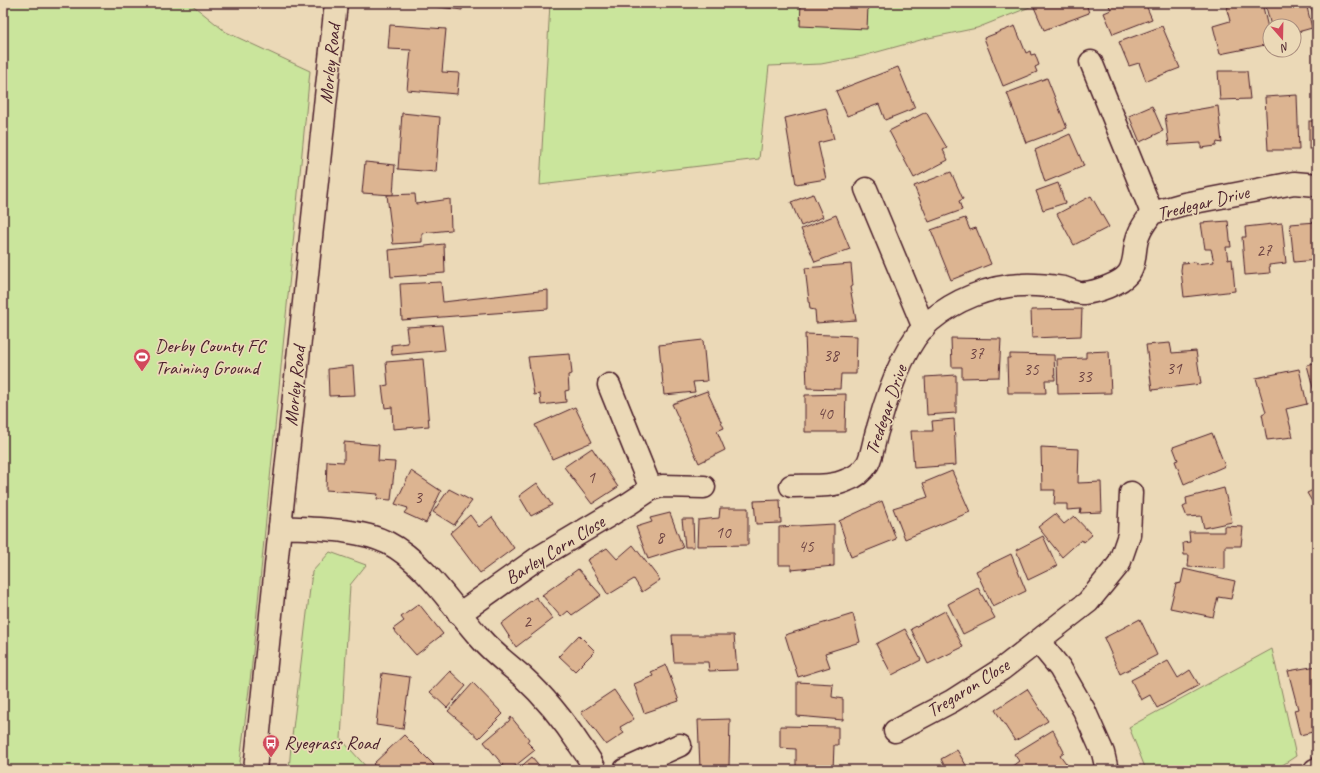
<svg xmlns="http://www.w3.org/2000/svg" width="1320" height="773" font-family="Caveat,sans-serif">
<rect width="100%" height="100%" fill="#ebd9b7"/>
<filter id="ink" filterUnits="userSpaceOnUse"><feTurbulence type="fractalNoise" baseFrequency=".025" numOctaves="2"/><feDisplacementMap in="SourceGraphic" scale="8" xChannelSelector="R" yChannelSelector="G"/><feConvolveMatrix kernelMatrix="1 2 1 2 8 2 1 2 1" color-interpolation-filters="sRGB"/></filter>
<g filter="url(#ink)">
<g fill="#cae59c" stroke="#8a8264">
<path d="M3 3H190L226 32 310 71 251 673 239 770H3Z"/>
<path d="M550 3H1040L977 28 924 39 863 56 821 64 769 66 759 159 540 185Z"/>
<path d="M330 552 366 565 350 585 341 739 369 770H289L291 745 312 572Z"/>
<path d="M1272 649 1296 756 1275 770H1146L1129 727Z"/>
</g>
<g fill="#dcb491" stroke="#4a1f2b">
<path d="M408 3H463L462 10Z"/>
<path d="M801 3H834L868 6 867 29 800 26Z"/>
<path d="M1044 3H1086L1089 13 1044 30 1034 7Z"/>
<path d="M1108 3H1145L1152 19 1113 34 1104 13 1111 10Z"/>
<path d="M1229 3H1245L1246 4 1262 3 1270 36V44L1220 54 1213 26 1230 21 1227 10Z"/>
<path d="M1265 3H1306L1312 28 1294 33V26H1271Z"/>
<path d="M1317 8V30L1312 9Z"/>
<path d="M390 25 446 29 442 72 459 73 457 94 407 90 411 50 388 49Z"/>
<path d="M1015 26 1026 53 1030 51 1031 55 1035 54 1039 65 1035 67 1037 72 1003 86 984 38Z"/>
<path d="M1162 26 1180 68 1146 81 1139 63 1129 66 1119 42Z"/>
<path d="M898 67 915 108 885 120 879 104 847 116 836 91Z"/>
<path d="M1218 71H1247L1250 99 1220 100Z"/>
<path d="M1047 78 1067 128 1026 143 1007 93Z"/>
<path d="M1297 95 1299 150H1268L1265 97Z"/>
<path d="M1152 106 1163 131 1140 142 1129 116Z"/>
<path d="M1218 106 1222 143 1217 142 1216 146 1201 148V143L1169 145 1165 115Z"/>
<path d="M826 108 834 139 818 143 826 179 796 184 785 118Z"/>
<path d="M926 112 947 148 943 150 948 160 914 178 889 131Z"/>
<path d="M402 113 440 117 436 172 398 169Z"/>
<rect x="1309" y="121" width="8" height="28"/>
<path d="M1070 134 1084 166 1045 182 1035 150Z"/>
<path d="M365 162 395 165 393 195 362 193Z"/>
<path d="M951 172 963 199 959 201 962 210 929 222 914 186Z"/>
<path d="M1058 183 1065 203 1043 210 1036 191Z"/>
<path d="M415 194 416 204 450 199 451 230 422 233V242L393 244 387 195Z"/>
<path d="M813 194 823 217 801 226 791 202Z"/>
<path d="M1091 196 1109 227 1074 245 1057 214Z"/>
<path d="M836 215 850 249 815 262 801 229Z"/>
<path d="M965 218 970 230 976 228 991 264 951 280 931 230Z"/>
<path d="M1228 221 1231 247H1226L1228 260 1232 259 1235 291 1184 297 1181 270 1182 263 1196 262V264L1214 262 1211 249H1205L1201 223Z"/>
<path d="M1317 222V260L1294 262 1290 224Z"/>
<path d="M1282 223 1286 263 1269 265 1270 273 1245 275 1242 237H1246L1245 227Z"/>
<path d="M444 244 445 273 391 277 389 250Z"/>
<path d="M851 264 853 286 850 287 856 320 816 323 815 310 810 309 805 268Z"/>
<path d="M441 282 443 302 548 290V309L402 320 400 284Z"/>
<path d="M1082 309 1081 336 1032 338 1031 310Z"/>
<path d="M442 325 445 350 392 355 391 345 408 343 406 327Z"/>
<path d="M805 334 857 336 856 374H841L840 389 807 388Z"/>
<path d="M951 338 1001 339 999 377 962 378V367H952Z"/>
<path d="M703 340 707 381 693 382 695 392 664 395 659 345Z"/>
<path d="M1170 343 1172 353 1196 351 1201 384 1152 390 1146 345Z"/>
<path d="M1109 351 1111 393 1058 394 1057 359 1086 358V352Z"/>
<path d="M570 354 572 374 568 375 569 390 565 391 566 402 541 405 540 394 534 395 528 357Z"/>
<path d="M1010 354 1054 355 1055 380H1045L1046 393H1008L1007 358H1010Z"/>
<path d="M423 359 429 426 393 429 392 407 385 408 382 386 388 385 386 362Z"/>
<path d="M1317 362V399H1316L1307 365Z"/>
<path d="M353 366 355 395 329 396 328 369Z"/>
<path d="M1299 369 1307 404 1286 409 1293 437 1267 440 1262 414 1266 412 1256 378Z"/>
<path d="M956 375V413L927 415 925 377Z"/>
<path d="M707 391 724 428 717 431 725 450 699 463 672 404Z"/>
<path d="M846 394 845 432H805V395Z"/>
<path d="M575 407 592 442 552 459 535 425Z"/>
<path d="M954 419 956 465 914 468 911 431H933L932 421Z"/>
<path d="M1212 433 1225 466 1184 484 1175 461 1178 460 1173 447Z"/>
<path d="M344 442 379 445 378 461 395 462 391 500 377 499 378 494 326 490 327 461 344 462Z"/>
<path d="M1041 447 1079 449 1078 483 1101 482 1102 512 1080 513 1081 509 1067 510V504H1054L1055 490H1042Z"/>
<path d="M592 448 618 487 592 504 564 467Z"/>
<path d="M411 471 441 491 426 523 404 513 408 508 395 504Z"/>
<path d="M952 471 970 512 905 539 893 508 928 497 923 483Z"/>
<path d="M537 483 552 505 531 516 519 496Z"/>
<path d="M1224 488 1232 522 1204 528 1201 516 1187 517 1183 507 1187 505 1186 498Z"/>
<path d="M1317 488V510L1307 493Z"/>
<path d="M449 489 472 501 454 525 433 512Z"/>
<path d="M780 500 781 523 756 524 754 501Z"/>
<path d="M882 501 896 539 851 557 839 521Z"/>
<path d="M720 508H748V545L697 546 698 520 719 518Z"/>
<path d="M670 513 683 548 648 559 636 527 652 522 650 518Z"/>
<path d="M1055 514 1064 524 1074 516 1092 535 1084 542 1081 540 1062 557 1038 527Z"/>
<path d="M470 515 479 527 492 517 514 548 480 573 450 533Z"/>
<path d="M682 519H693L694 547H685Z"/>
<path d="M834 524V566L791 570V565H779V527Z"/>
<path d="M1224 526 1243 527 1241 546H1225V569L1188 567 1189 555H1184L1183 543 1190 542 1189 532H1224Z"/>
<path d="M1043 536 1057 566 1028 580 1016 550Z"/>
<path d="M633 545 660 580 642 592 634 579 608 595 587 560 607 548 617 559Z"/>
<path d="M1011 554 1026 591 993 607 976 571Z"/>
<path d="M578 569 601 595 572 615 568 611 561 617 542 595Z"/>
<path d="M1184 569 1235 581 1231 599 1218 597 1213 617 1170 608 1176 584 1181 583Z"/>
<path d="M978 588 995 618 963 634 948 604Z"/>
<path d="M536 597 553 619 516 647 501 624Z"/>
<path d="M419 604 443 634 416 655 393 629 404 621 401 617Z"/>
<path d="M945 611 963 647 928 664 911 629Z"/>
<path d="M853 614 860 642 825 653 830 667 798 677 785 635Z"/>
<path d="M1140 619 1157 655 1120 674 1104 638Z"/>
<path d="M905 629 921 660 892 675 876 644Z"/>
<path d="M579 635 595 651 575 671 559 656Z"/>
<path d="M672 635H734L737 670 709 671 708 662H674Z"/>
<path d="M1168 661 1178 678 1190 670 1199 685 1157 708 1150 695 1141 700 1131 680Z"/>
<path d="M666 665 679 701 644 713 634 684 653 676 651 672Z"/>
<path d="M1317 666V731L1300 735 1294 710 1298 709 1288 671Z"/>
<path d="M450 671 466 686 447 708 430 692Z"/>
<path d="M382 673 410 677 403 729 376 725Z"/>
<path d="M797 682 833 684 832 697 843 699V720L797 716Z"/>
<path d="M473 683 503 714 479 738 448 711Z"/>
<path d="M1027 689 1048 721 1015 741 995 710Z"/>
<path d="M614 690 634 719 620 727 624 733 606 745 581 712Z"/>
<path d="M511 717 529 739 527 742 535 750 510 770H507L484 742 509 721Z"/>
<path d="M730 719 729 766 700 768 698 720Z"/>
<path d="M780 726 838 727V745H834L833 770H796V749L780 748Z"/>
<path d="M1053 730 1064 752 1060 755 1068 766 1060 770H1013L1011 767 1019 761 1014 754Z"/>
<path d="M404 735 434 765 429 770H379L373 764Z"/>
<path d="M957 750 969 770H940L945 767 941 759Z"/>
<path d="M532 757 543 770H517Z"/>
</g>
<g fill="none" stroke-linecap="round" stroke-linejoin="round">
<g stroke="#4a1f2b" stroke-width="25">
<g id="minor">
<path d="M1091 62 1152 213"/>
<path d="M866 189 924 328"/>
<path d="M609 385 651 489"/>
<path d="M791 486C808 485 831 488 847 480 856 477 863 471 868 463 873 453 874 439 878 428 887 396 904 343 930 321 955 300 989 286 1022 285 1036 284 1050 286 1064 288 1070 290 1078 294 1084 293 1096 292 1120 284 1128 274 1137 263 1133 245 1139 234 1142 226 1147 220 1152 213L1184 204 1294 183 1317 185"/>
<path d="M280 527C313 529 358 528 388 543 425 562 452 607 480 638 493 653 508 664 523 677 546 698 564 721 581 747 586 754 592 762 595 770"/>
<path d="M459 614 538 558 630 503 651 489 662 486 704 487"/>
<path d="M1038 641 1060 668 1084 710 1103 753 1107 770"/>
<path d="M895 731 952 701 1002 669 1088 602 1119 564 1129 535 1131 493"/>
<path d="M625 770 680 745"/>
<path d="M1315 770 1317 769"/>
</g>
</g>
<g stroke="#4a1f2b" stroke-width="25">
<path id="tertiary" d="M255 770 280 527 336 3"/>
</g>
<use href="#minor" stroke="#ebd9b7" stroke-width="22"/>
<use href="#tertiary" stroke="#ebd9b7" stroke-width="22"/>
</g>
</g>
<defs>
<g id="stadium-pin" transform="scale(0.9)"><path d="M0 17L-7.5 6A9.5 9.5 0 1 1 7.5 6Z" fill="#d1495b" stroke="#ebd9b7"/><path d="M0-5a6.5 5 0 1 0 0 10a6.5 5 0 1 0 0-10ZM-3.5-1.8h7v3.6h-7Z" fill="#fff"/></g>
<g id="bus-pin" transform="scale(0.9)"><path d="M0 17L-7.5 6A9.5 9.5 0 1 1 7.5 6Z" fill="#d1495b" stroke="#ebd9b7"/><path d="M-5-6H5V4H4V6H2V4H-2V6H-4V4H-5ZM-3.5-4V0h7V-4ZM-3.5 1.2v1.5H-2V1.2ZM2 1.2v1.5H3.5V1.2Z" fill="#fff"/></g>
</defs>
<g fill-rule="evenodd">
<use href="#stadium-pin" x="142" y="357"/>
<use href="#bus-pin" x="271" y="743"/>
</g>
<g text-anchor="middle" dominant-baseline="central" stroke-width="3.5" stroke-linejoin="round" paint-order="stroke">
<g font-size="17" fill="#6e4444">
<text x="1264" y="250">27</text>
<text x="976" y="353">37</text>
<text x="831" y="355">38</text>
<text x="1174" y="368">31</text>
<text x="1031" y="369">35</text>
<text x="1084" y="376">33</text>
<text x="825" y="413">40</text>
<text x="591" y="477">1</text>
<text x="418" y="497">3</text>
<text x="723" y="532">10</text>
<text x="660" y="537">8</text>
<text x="806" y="546">45</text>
<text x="527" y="621">2</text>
</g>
<g font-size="19" fill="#4a1f2b" stroke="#ebd9b7">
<text transform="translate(330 64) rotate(-84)">Morley Road</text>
<text transform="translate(1203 203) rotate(-14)">Tredegar Drive</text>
<text transform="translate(295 386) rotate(-84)">Morley Road</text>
<text transform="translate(886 410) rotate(-71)">Tredegar Drive</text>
<text transform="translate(555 550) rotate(-32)">Barley Corn Close</text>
<text transform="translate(968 688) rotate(-32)">Tregaron Close</text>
</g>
<g font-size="19" fill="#4a1f2b" stroke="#ebd9b7" text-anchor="start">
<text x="155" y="346">Derby County FC<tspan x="155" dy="22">Training Ground</tspan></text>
<text x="284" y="743">Ryegrass Road</text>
</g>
</g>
<rect width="1320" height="773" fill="none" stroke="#ebd9b7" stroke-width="16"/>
<rect x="8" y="8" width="1304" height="757" fill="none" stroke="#4a1f2b" stroke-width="1.5" filter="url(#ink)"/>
<g transform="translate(1282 38) rotate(160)"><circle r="19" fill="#ebd9b7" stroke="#ab8f7f"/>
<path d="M0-3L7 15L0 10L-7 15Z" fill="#d1495b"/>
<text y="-6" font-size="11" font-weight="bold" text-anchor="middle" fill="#4a1f2b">N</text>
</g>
</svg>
